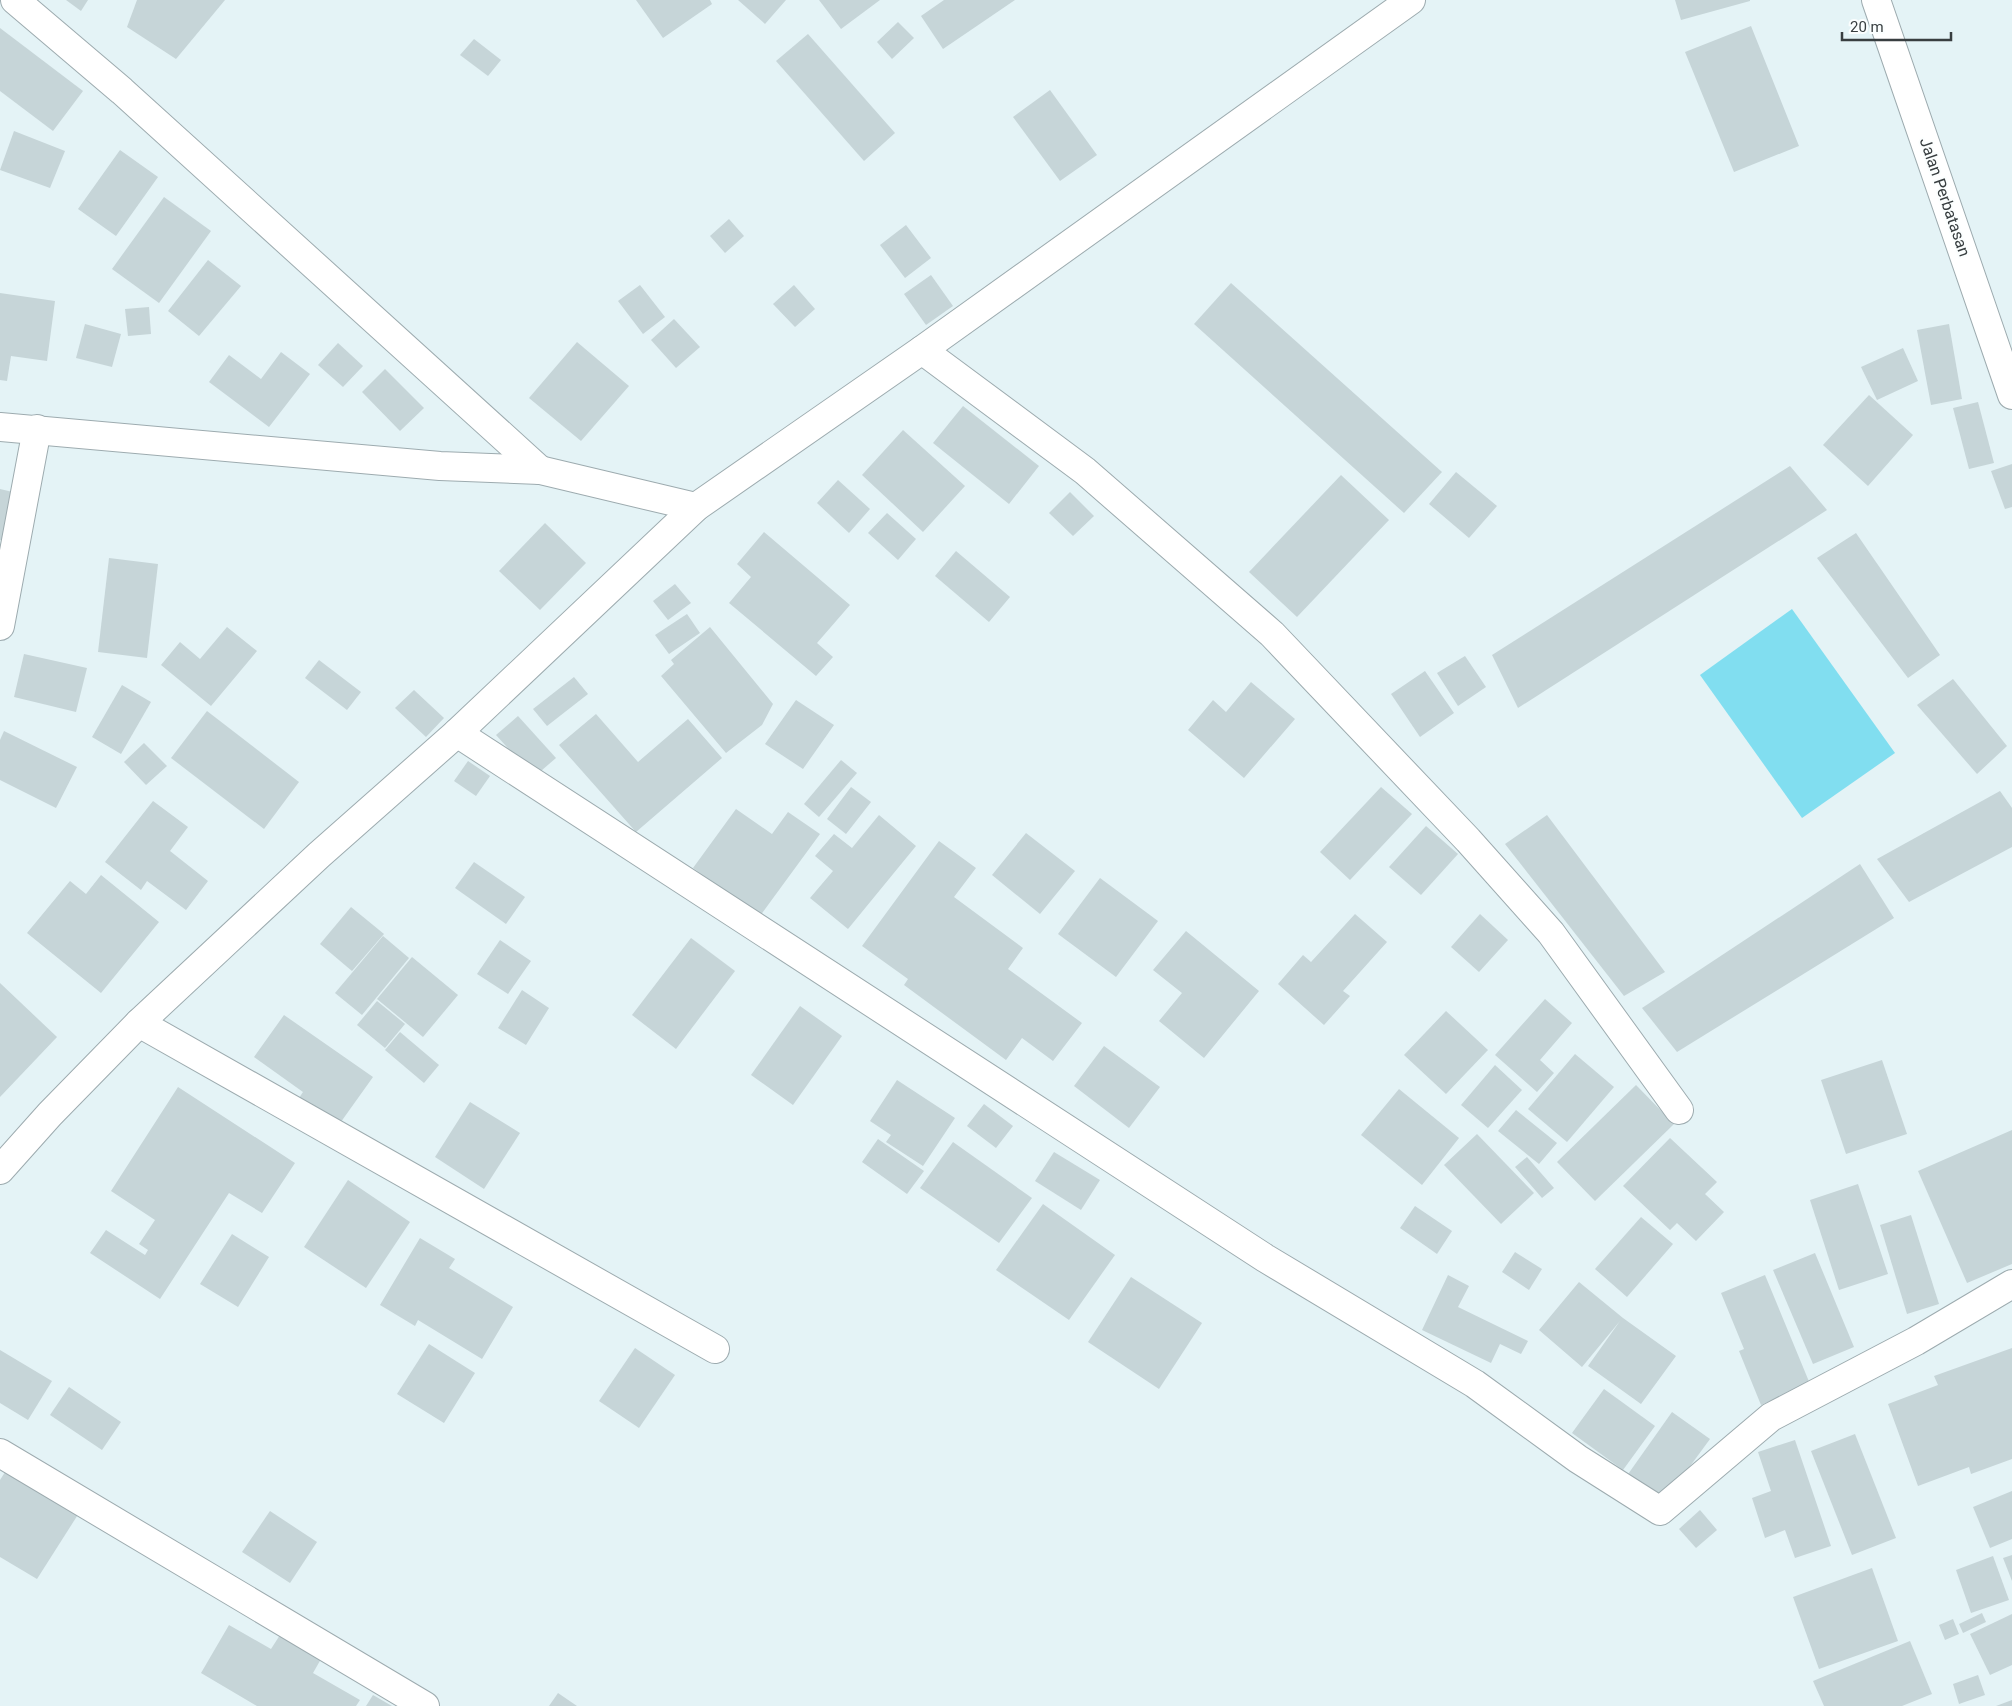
<svg xmlns="http://www.w3.org/2000/svg" width="2012" height="1706" font-family="Roboto,sans-serif">
<rect width="100%" height="100%" fill="#e4f3f6"/>
<path fill="#81def0" d="M1792 609 1895 753 1802 818 1700 675Z"/>
<g fill="#c6d5d8">
<path d="M66 0H88L81 11Z"/>
<path d="M137 0H225L176 59 127 27Z"/>
<path d="M636 0H710L712 4 663 38Z"/>
<path d="M738 0H786L765 24Z"/>
<path d="M819 0H880L841 29Z"/>
<path d="M944 0H1015L943 49 921 16Z"/>
<path d="M1675 0H1750V1L1681 20Z"/>
<path d="M898 22 914 38 892 59 877 42Z"/>
<path d="M1751 26 1799 146 1734 172 1685 52Z"/>
<path d="M0 28 83 91 53 131 0 91Z"/>
<path d="M808 34 895 133 864 161 776 61Z"/>
<path d="M474 39 501 60 488 76 460 55Z"/>
<path d="M1050 90 1097 155 1060 181 1013 117Z"/>
<path d="M14 131 65 151 50 188 0 170Z"/>
<path d="M120 150 158 177 116 236 78 209Z"/>
<path d="M164 197 211 231 159 303 112 269Z"/>
<path d="M729 219 744 236 725 253 710 236Z"/>
<path d="M906 225 931 258 905 278 880 245Z"/>
<path d="M208 260 241 286 199 336 168 311Z"/>
<path d="M931 275 953 306 926 325 904 294Z"/>
<path d="M1231 283 1442 472 1404 513 1194 324Z"/>
<path d="M640 285 665 317 643 334 618 301Z"/>
<path d="M794 285 815 309 795 327 773 304Z"/>
<path d="M0 293 55 301 47 361 11 356 7 381 0 380Z"/>
<path d="M149 307 151 334 128 336 125 309Z"/>
<path d="M674 319 700 347 676 368 651 340Z"/>
<path d="M85 324 121 334 112 367 76 358Z"/>
<path d="M1949 324 1962 399 1931 405 1917 330Z"/>
<path d="M577 342 629 386 581 441 529 398Z"/>
<path d="M338 343 363 366 343 387 318 365Z"/>
<path d="M1903 348 1918 381 1877 400 1861 367Z"/>
<path d="M281 352 310 374 269 427 209 382 229 355 261 379Z"/>
<path d="M385 369 424 408 400 431 362 392Z"/>
<path d="M1869 395 1913 435 1868 486 1823 445Z"/>
<path d="M1978 402 1994 463 1969 469 1953 408Z"/>
<path d="M963 406 1039 466 1009 504 933 443Z"/>
<path d="M903 430 965 486 923 532 862 475Z"/>
<path d="M2012 464V507L2005 509 1991 471Z"/>
<path d="M1790 466 1827 510 1518 708 1492 655Z"/>
<path d="M1456 472 1497 506 1469 538 1429 504Z"/>
<path d="M1341 475 1389 520 1297 617 1249 572Z"/>
<path d="M838 480 870 509 849 533 817 503Z"/>
<path d="M0 489 17 493 5 541 0 540Z"/>
<path d="M1070 492 1094 516 1073 536 1049 513Z"/>
<path d="M887 513 916 539 898 560 868 533Z"/>
<path d="M545 523 586 563 540 610 499 571Z"/>
<path d="M764 532 850 605 817 643 833 657 816 676 729 603 751 577 737 564Z"/>
<path d="M1856 533 1940 655 1908 678 1817 558Z"/>
<path d="M956 551 1010 597 989 622 935 576Z"/>
<path d="M109 558 158 564 147 658 98 652Z"/>
<path d="M675 584 691 603 668 620 653 601Z"/>
<path d="M687 614 700 633 669 654 655 635Z"/>
<path d="M227 627 257 651 211 706 161 665 180 642 200 659Z"/>
<path d="M710 627 773 704 762 725 726 753 661 676 674 664 671 660Z"/>
<path d="M24 654 87 668 76 712 14 697Z"/>
<path d="M1465 656 1486 687 1458 706 1437 673Z"/>
<path d="M319 660 361 692 347 710 305 678Z"/>
<path d="M1425 671 1454 713 1420 737 1391 694Z"/>
<path d="M574 677 588 694 547 726 533 709Z"/>
<path d="M1953 679 2007 746 1977 774 1917 705Z"/>
<path d="M1251 682 1295 719 1244 778 1188 730 1213 700 1226 712Z"/>
<path d="M122 685 151 702 121 754 92 737Z"/>
<path d="M414 690 444 718 426 737 395 708Z"/>
<path d="M796 700 834 725 803 769 765 744Z"/>
<path d="M207 711 299 782 264 829 171 758Z"/>
<path d="M596 714 638 762 688 719 722 758 636 832 559 745Z"/>
<path d="M518 716 556 758 534 777 496 735Z"/>
<path d="M4 731 77 767 56 808 0 780V740Z"/>
<path d="M144 743 167 766 146 785 124 762Z"/>
<path d="M841 760 857 773 819 817 804 804Z"/>
<path d="M468 761 490 776 476 796 454 781Z"/>
<path d="M851 787 871 802 846 834 827 819Z"/>
<path d="M1381 787 1412 814 1350 880 1320 852Z"/>
<path d="M2000 791 2012 808V847L1909 902 1877 859Z"/>
<path d="M153 801 188 827 170 851 208 881 186 910 147 881 141 890 105 862Z"/>
<path d="M736 809 772 834 788 812 820 834 760 916 693 868Z"/>
<path d="M879 815 916 846 848 929 810 898 833 871 815 856 834 834 852 848Z"/>
<path d="M1547 815 1665 972 1624 996 1505 844Z"/>
<path d="M1426 826 1458 854 1421 895 1389 867Z"/>
<path d="M1026 833 1075 871 1040 914 992 875Z"/>
<path d="M939 841 976 868 954 897 1023 948 1008 969 1082 1023 1053 1061 1022 1038 1006 1060 904 985 908 979 862 946Z"/>
<path d="M474 862 525 897 506 924 455 888Z"/>
<path d="M1860 864 1894 918 1677 1052 1642 1008Z"/>
<path d="M101 875 159 922 101 993 27 933 70 881 86 894Z"/>
<path d="M1100 878 1158 921 1116 977 1058 934Z"/>
<path d="M351 907 384 934 352 971 320 944Z"/>
<path d="M1355 914 1387 942 1343 991 1350 996 1324 1025 1278 984 1303 955 1311 962Z"/>
<path d="M1480 914 1508 940 1479 972 1451 947Z"/>
<path d="M1186 931 1259 991 1204 1058 1159 1021 1182 993 1153 970Z"/>
<path d="M383 936 409 958 362 1015 335 993Z"/>
<path d="M691 938 735 971 676 1049 632 1015Z"/>
<path d="M500 940 531 961 508 994 477 974Z"/>
<path d="M412 957 458 995 423 1037 377 999Z"/>
<path d="M0 983 57 1037 0 1097Z"/>
<path d="M522 990 549 1008 526 1045 498 1028Z"/>
<path d="M1545 999 1572 1023 1540 1060 1554 1073 1537 1092 1495 1055Z"/>
<path d="M377 1001 405 1024 385 1048 357 1025Z"/>
<path d="M800 1006 842 1036 793 1105 751 1075Z"/>
<path d="M1446 1011 1488 1050 1446 1094 1404 1055Z"/>
<path d="M284 1015 373 1077 338 1126 299 1098 303 1092 254 1057Z"/>
<path d="M400 1032 439 1065 424 1083 385 1050Z"/>
<path d="M1104 1046 1160 1087 1129 1128 1074 1086Z"/>
<path d="M1575 1054 1614 1087 1567 1142 1528 1109Z"/>
<path d="M1882 1060 1907 1134 1846 1154 1821 1080Z"/>
<path d="M1495 1065 1522 1090 1488 1128 1461 1105Z"/>
<path d="M897 1080 955 1118 923 1166 886 1142 891 1135 870 1121Z"/>
<path d="M1636 1085 1674 1124 1595 1201 1557 1162Z"/>
<path d="M178 1087 295 1163 262 1213 229 1193 160 1299 90 1253 106 1230 145 1255 148 1250 139 1244 155 1220 111 1191Z"/>
<path d="M1399 1089 1459 1138 1422 1185 1361 1135Z"/>
<path d="M470 1102 520 1133 484 1189 435 1157Z"/>
<path d="M984 1104 1013 1126 996 1148 967 1126Z"/>
<path d="M1516 1110 1557 1143 1539 1164 1498 1131Z"/>
<path d="M2012 1130V1264L1967 1283 1918 1171Z"/>
<path d="M1477 1134 1534 1193 1501 1224 1444 1165Z"/>
<path d="M1670 1138 1717 1182 1705 1194 1724 1212 1696 1241 1677 1223 1670 1230 1623 1186Z"/>
<path d="M878 1139 924 1171 907 1194 862 1162Z"/>
<path d="M953 1142 1032 1198 999 1243 920 1188Z"/>
<path d="M1054 1152 1100 1180 1081 1210 1035 1181Z"/>
<path d="M1527 1157 1554 1188 1542 1198 1515 1167Z"/>
<path d="M348 1180 410 1222 366 1288 304 1247Z"/>
<path d="M1858 1184 1888 1274 1839 1290 1810 1200Z"/>
<path d="M1043 1204 1115 1255 1069 1320 996 1270Z"/>
<path d="M1415 1206 1452 1231 1437 1254 1400 1228Z"/>
<path d="M1911 1215 1939 1304 1907 1314 1880 1225Z"/>
<path d="M1641 1217 1673 1244 1627 1297 1595 1269Z"/>
<path d="M232 1234 269 1257 238 1307 200 1284Z"/>
<path d="M420 1238 455 1259 449 1268 513 1307 482 1359 418 1320 415 1326 380 1305Z"/>
<path d="M1515 1252 1542 1269 1529 1290 1502 1272Z"/>
<path d="M1815 1253 1854 1347 1813 1364 1773 1270Z"/>
<path d="M1448 1275 1469 1286 1458 1307 1528 1341 1521 1354 1500 1344 1491 1363 1422 1330Z"/>
<path d="M1765 1275 1810 1384 1761 1405 1739 1351 1744 1349 1721 1293Z"/>
<path d="M1131 1277 1202 1323 1159 1389 1088 1342Z"/>
<path d="M1579 1282 1623 1318 1676 1356 1641 1404 1588 1366 1620 1321 1582 1367 1539 1330Z"/>
<path d="M429 1344 475 1373 444 1423 397 1394Z"/>
<path d="M635 1348 675 1375 639 1428 599 1401Z"/>
<path d="M2012 1348V1459L1971 1474 1969 1467 1918 1486 1888 1404 1938 1385 1934 1376Z"/>
<path d="M0 1350 52 1381 28 1420 0 1403Z"/>
<path d="M69 1387 121 1422 102 1450 50 1415Z"/>
<path d="M1604 1389 1655 1426 1623 1470 1572 1433Z"/>
<path d="M1672 1412 1710 1439 1663 1503 1626 1477Z"/>
<path d="M1855 1434 1896 1538 1852 1555 1811 1451Z"/>
<path d="M1795 1440 1831 1546 1795 1558 1785 1530 1765 1538 1752 1498 1771 1491 1758 1452Z"/>
<path d="M7 1469 79 1513 37 1579 0 1557V1480Z"/>
<path d="M2012 1491V1539L1990 1548 1973 1507Z"/>
<path d="M1700 1510 1717 1530 1696 1548 1679 1529Z"/>
<path d="M270 1511 317 1542 290 1583 242 1552Z"/>
<path d="M2012 1555V1581L2003 1558Z"/>
<path d="M1993 1556 2009 1600 1971 1613 1956 1570Z"/>
<path d="M1872 1568 1898 1641 1819 1669 1793 1597Z"/>
<path d="M1982 1613 1986 1622 1963 1633 1959 1624Z"/>
<path d="M2012 1614V1665L1990 1675 1970 1634Z"/>
<path d="M1953 1619 1959 1634 1945 1640 1939 1625Z"/>
<path d="M229 1625 271 1649 280 1635 321 1659 313 1673 360 1700 356 1706H257L201 1673Z"/>
<path d="M1910 1641 1932 1694 1902 1706H1824L1813 1681Z"/>
<path d="M1978 1675 1985 1695 1959 1704 1953 1684Z"/>
<path d="M558 1693 577 1706H549Z"/>
<path d="M373 1695 392 1706H366Z"/>
<path d="M2012 1700V1706H1996Z"/>
</g>
<g fill="none" stroke-linecap="round" stroke-linejoin="round">
<g stroke="#9dabaf" stroke-width="30">
<g id="street">
<path d="M15 0 122 91 540 470"/>
<path d="M922 350 1085 471 1272 634 1468 840 1551 933 1679 1110"/>
<path d="M0 427 440 466 540 470 696 507"/>
<path d="M0 626 37 429"/>
<path d="M457 733 1265 1258 1475 1384 1578 1459 1660 1511 1771 1417 1916 1341 2012 1284"/>
<path d="M139 1023 715 1349"/>
<path d="M0 1453 425 1706"/>
</g>
</g>
<g stroke="#9dabaf" stroke-width="30">
<g id="secondary">
<path d="M1876 0 2012 395"/>
<path d="M0 1170 50 1114 139 1023 319 855 457 733 696 507 922 350 1411 0"/>
</g>
</g>
<use href="#street" stroke="#fff" stroke-width="28"/>
<use href="#secondary" stroke="#fff" stroke-width="28"/>
</g>
<g text-anchor="middle" dominant-baseline="central" stroke-width="4" stroke-linejoin="round" paint-order="stroke">
<g font-size="16" fill="#383e40" stroke="#fbfefe">
<text transform="translate(1945 197) rotate(71)">Jalan Perbatasan</text>
</g>
</g>
<path d="M1842 32v8h109v-8" fill="none" stroke="#383e40" stroke-width="2.5"/>
<text x="1850" y="32" font-size="15" fill="#383e40" stroke="#fbfefe" stroke-width="4" paint-order="stroke">20 m</text>
</svg>
